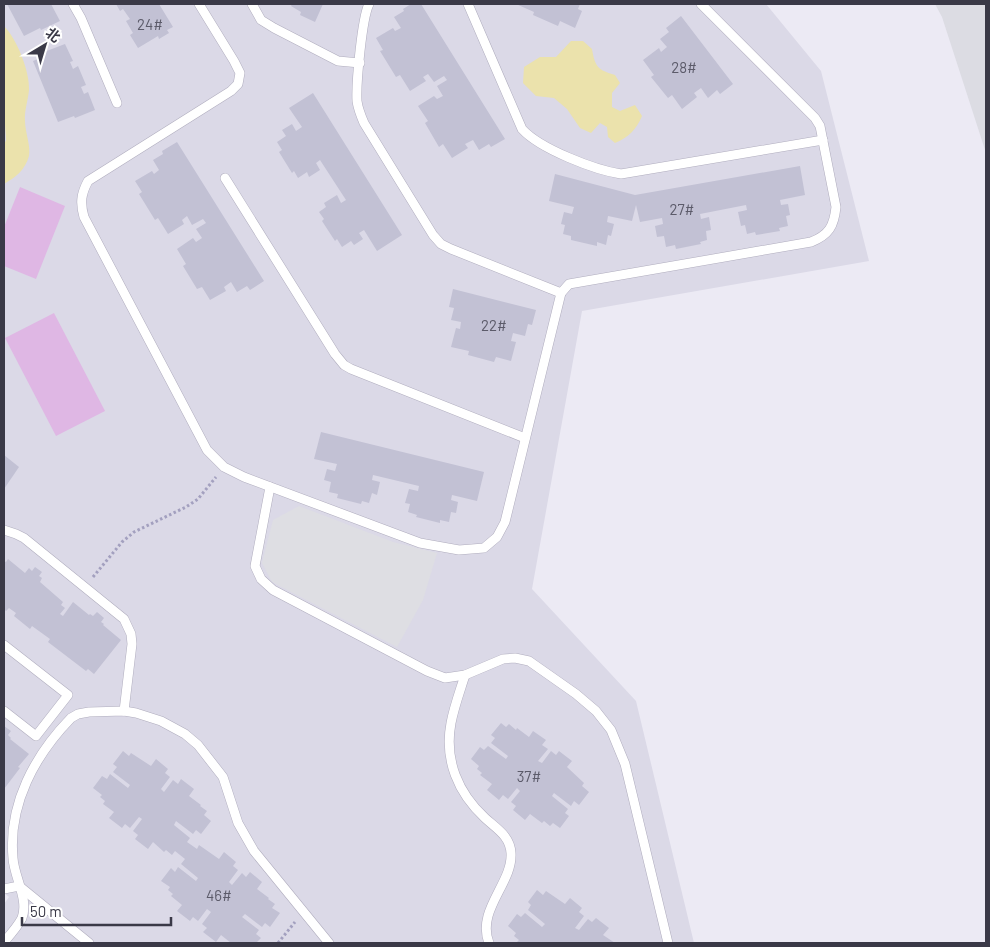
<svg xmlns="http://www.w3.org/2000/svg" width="990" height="947" font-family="Barlow,'Noto Sans SC',sans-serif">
<rect width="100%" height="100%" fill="#eceaf4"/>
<path fill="#dbd9e7" d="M4 4H766L821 71 869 261 582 311 532 589 636 701 694 943H4V904L9 897 4 893Z"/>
<path fill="#dcdce3" d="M935 4H986V153L942 17Z"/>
<g fill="#dfb7e4">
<path d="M20 187 65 206 36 279 4 266V227Z"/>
<path d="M54 313 105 411 56 436 5 338Z"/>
</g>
<path fill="#dedee3" d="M299 506 393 542 437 553 423 600 397 647 272 582 262 563 273 520Z"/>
<g fill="#ebe2ac">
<path d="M4 26C17 39 30 72 29 90 28 101 24 111 25 121 25 132 31 146 29 156 25 170 16 177 4 184V145L6 140 4 108Z"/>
<path d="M571 41H583L592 49C595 67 598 70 615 75L620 83 612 93V107L620 111 635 105 642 116C636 130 629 137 615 143L608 137 607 127 600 123 591 133 580 128 567 109 554 98 536 96 523 83 524 67 540 57H556Z"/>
</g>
<g fill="#c2c1d4">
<path d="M7 4 47 5 51 4 60 21 41 30 40 28 24 36Z"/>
<path d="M116 4H159L173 27 167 30 169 33 159 39 158 36 138 48 130 35 133 33 126 21 130 19 123 9 120 11Z"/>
<path d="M292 4H323L315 22 300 15 301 12 291 6Z"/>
<path d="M411 4H421L505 139 491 147 489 144 479 150 473 140 465 144 468 148 452 158 443 144 439 147 425 123 428 121 418 106 434 96 437 99 443 96 437 86 447 80 444 76 434 82 428 74 423 77 426 81 410 91 400 75 396 77 380 51 383 50 376 38 393 28 395 31 401 28 394 17 404 11 403 9Z"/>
<path d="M516 4H580L578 9 582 11 575 28 560 21 558 26 533 15 534 12Z"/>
<path d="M681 16 733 84 720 94 717 90 708 98 701 88 694 93 697 97 682 109 672 95 668 98 651 77 654 75 643 60 659 48 661 52 667 47 660 39 669 32 666 28Z"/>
<path d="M65 44 73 61 70 62 73 69 78 66 86 85 81 87 84 94 88 92 95 110 75 118 74 116 58 122 33 61 45 56 44 52Z"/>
<path d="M313 93 402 235 377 251 364 230 359 233 363 239 354 245 351 241 342 247 337 239 335 241 322 221 324 219 319 212 326 207 324 203 337 195 341 203 346 200 320 160 316 163 320 170 309 177 307 172 298 178 294 171 292 173 279 152 282 150 277 142 286 136 282 130 292 124 296 131 302 127 289 108Z"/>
<path d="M177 142 264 281 250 290 247 286 237 292 231 282 224 287 226 291 210 300 202 287 197 289 183 266 186 264 177 249 193 238 196 242 202 238 196 229 206 223 203 219 192 225 187 216 182 220 184 224 168 234 158 218 155 220 139 194 142 192 135 181 152 171 154 174 159 170 153 160 163 154 162 151Z"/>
<path d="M800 166 805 195 780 200 781 205 788 204 790 215 786 216 788 226 779 228 780 231 756 235 755 232 747 234 745 225 741 226 738 212 747 210 746 205 700 214 701 219 709 217 711 230 706 231 707 240 700 242 701 244 676 249 675 245 666 247 664 236 657 237 655 226 663 224 662 218 640 222 636 205 632 221 608 216 607 222 614 224 611 236 608 235 606 245 597 242V246L571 240V236L563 234 565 225 561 224 564 212 572 214 574 207 549 201 555 174 635 195Z"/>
<path d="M453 289 536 310 532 325 528 324 525 336 513 333 511 341 516 342 511 361 496 357 494 362 468 355 469 351 451 347 456 328 460 329 461 322 451 320 454 308 449 307Z"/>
<path d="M321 432 484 472 477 501 452 495 451 500 458 502 456 513 451 512 449 522 440 520V523L416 517 417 515 408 512 410 504 405 503 409 489 418 491 419 486 373 475 372 480 380 482 377 495 372 493 369 503 362 501 361 504 337 498 338 494 329 492 331 482 324 480 327 469 335 471 337 464 314 459Z"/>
<path d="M4 455 19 467 4 489Z"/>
<path d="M8 559 25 573 29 568 32 571 35 567 42 572 39 576 42 578 40 582 63 602 61 605 65 608 60 614 63 616 73 602 89 615 90 614 93 616 97 612 104 618 101 622 104 624 103 625 121 640 94 674 88 669 86 671 48 642 50 639 32 626 30 629 14 616 16 613 9 608 6 611 4 609V561L6 562Z"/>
<path d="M501 723 506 727 509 724 516 730 517 728 529 737 533 731 546 740 542 745 548 749 538 761 542 763 551 751 556 755 559 751 572 761 567 767 584 783 582 786 589 792 579 805 574 801 571 806 554 793 552 796 568 809 565 813 569 816 560 828 553 823 550 826 544 821 542 823 530 814 525 820 513 810 516 806 511 802 520 791 517 788 508 799 503 795 499 800 487 790 492 784 480 775 482 773 477 769 479 766 471 759 480 747 484 750 488 746 506 759 508 756 491 743 495 738 491 735Z"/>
<path d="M4 726 11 731 8 735 11 738 10 739 29 754 18 767 20 768 4 789Z"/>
<path d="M123 751 129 756 131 753 151 766 156 759 168 769 165 773 170 777 161 789 164 792 173 780 178 784 181 779 194 789 189 796 201 805 200 806 207 811 204 815 211 821 201 834 196 830 193 834 176 821 174 825 190 838 187 842 197 849 199 845 219 859 224 852 236 862 233 866 238 870 229 882 232 885 242 873 246 877 250 872 262 882 257 889 269 898 268 899 275 904 272 908 280 913 270 927 265 923 262 927 245 914 242 917 259 930 256 934 261 938 256 943H231L221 935 216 942 203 932 207 928 202 924 211 912 207 909 198 921 193 917 190 921 177 911 182 905 171 896 173 894 168 890 170 887 161 881 171 868 175 872 178 867 196 881 198 878 181 864 185 859 175 851 172 855 166 850 164 852 153 842 148 849 135 839 138 835 133 831 142 819 139 817 130 828 125 824 122 828 109 818 114 812 103 804 105 801 100 797 102 795 93 788 102 776 107 779 110 774 128 788 130 785 113 772 117 767 113 764Z"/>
<path d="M537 890 543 895 546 891 565 904 570 898 582 908 579 912 584 916 575 928 579 930 588 919 592 922 596 918 609 928 603 935 615 943H518L517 942 519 940 514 936 516 933 508 926 517 914 521 917 525 913 542 927 545 924 528 910 531 905 528 902Z"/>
</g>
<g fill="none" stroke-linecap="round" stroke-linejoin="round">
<g stroke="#b0adbe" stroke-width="10">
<g id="lane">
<path d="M73 4 81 18 117 103"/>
<path d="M199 4 234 61 240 73 238 84 231 91 88 181C81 194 80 203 84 217L207 450 224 467 244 477 420 543 459 550 484 548 497 537 505 522 561 293 569 284 811 242C829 235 834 226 836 207L820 126 815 118 701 4"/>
<path d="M252 4 261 20 274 28 338 61 360 63"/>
<path d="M369 4C362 18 356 83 357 101 358 109 361 116 364 123L433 235 441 244 451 249 561 293"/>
<path d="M468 4 522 129C540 149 595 170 621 174L823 140"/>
<path d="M225 178 335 354 344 365 351 369 525 438"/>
<path d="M270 487 255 566 261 579 273 590 427 671 445 678 465 675 503 659 515 658 529 661 576 694 596 711 611 730 625 764 668 943"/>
<path d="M4 530 16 534 24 538 124 619 131 634 132 644 124 711"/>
<path d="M4 645 68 695 36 736 4 711"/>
<path d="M465 675C460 691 454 707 451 723 444 760 458 793 485 818 497 829 510 836 511 853 513 883 476 910 489 943"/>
<path d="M4 889 19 886 89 943"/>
<path d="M4 942C10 935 18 926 22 918 29 899 14 877 13 858 8 804 35 755 71 718L78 714 89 712 124 711 136 713 161 721 185 734 198 745 223 777 238 823 254 851 329 943"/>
</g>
</g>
<g stroke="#a3a0bf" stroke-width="3" stroke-dasharray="2.5 2.5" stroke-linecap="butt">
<path d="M93 577 122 542 134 532 186 507 198 499 216 477"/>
<path d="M278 943 295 922"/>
</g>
<use href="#lane" stroke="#fff" stroke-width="9"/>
</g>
<g text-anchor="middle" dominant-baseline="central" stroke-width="4" stroke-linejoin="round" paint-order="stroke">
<g font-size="15" fill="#5c5b6a">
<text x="150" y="24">24#</text>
<text x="684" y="67">28#</text>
<text x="682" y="209">27#</text>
<text x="494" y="325">22#</text>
<text x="529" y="776">37#</text>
<text x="219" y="895">46#</text>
</g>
</g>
<rect width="990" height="947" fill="none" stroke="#3a3947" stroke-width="10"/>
<g transform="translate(45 45) rotate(38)" stroke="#ffffff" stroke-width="4" paint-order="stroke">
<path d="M0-4L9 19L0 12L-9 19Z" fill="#3a3947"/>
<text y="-8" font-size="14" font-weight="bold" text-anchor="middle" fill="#3a3947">北</text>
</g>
<path d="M22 917v8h149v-8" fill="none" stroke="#3a3947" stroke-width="2.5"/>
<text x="30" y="917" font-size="15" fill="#3a3947" stroke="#ffffff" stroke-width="4" paint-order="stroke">50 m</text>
</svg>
